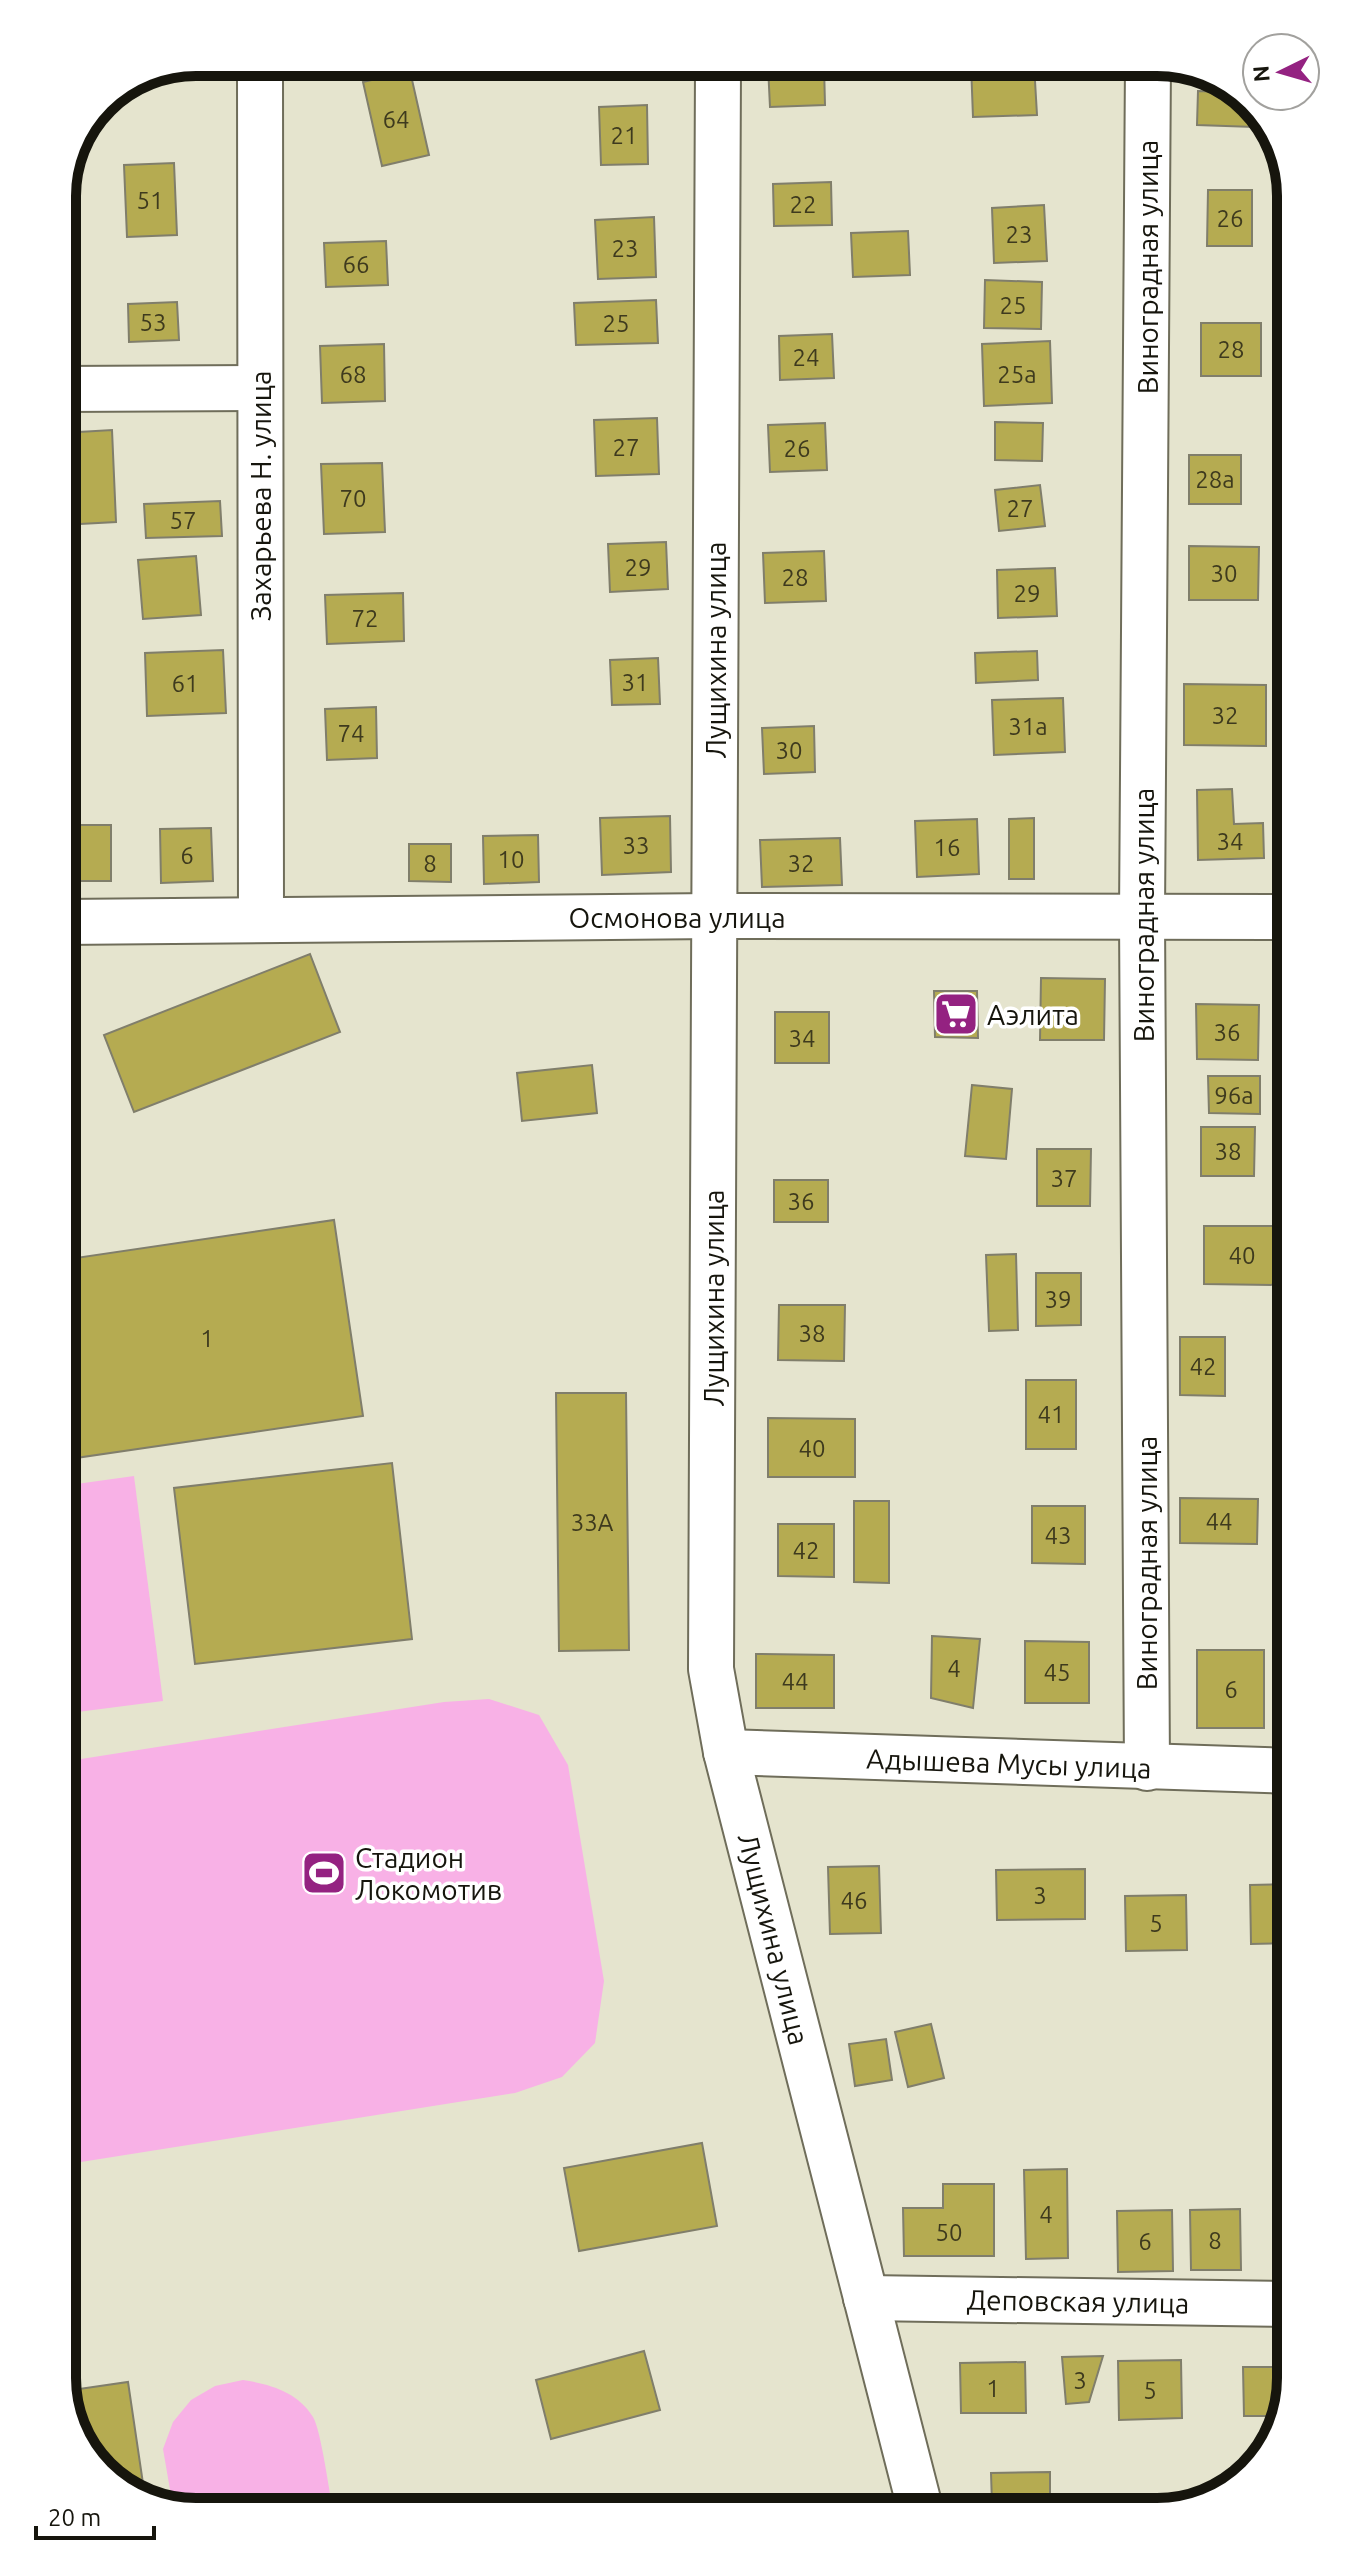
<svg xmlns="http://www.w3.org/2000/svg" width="1353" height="2574" font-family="Ubuntu,sans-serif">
<rect width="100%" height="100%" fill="#e5e4ce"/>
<g fill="#f8b1e6">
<path d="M134 1476 163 1701 62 1714V1486Z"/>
<path d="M489 1699 539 1715 568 1765 604 1981 595 2043 562 2077 515 2093 62 2165V1762L444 1702Z"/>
<path d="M243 2380C270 2384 298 2392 313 2417 321 2430 329 2491 333 2510L188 2512 173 2507 163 2449 173 2422 191 2400 215 2386Z"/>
</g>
<g fill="#b5ab51" stroke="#807e6b" stroke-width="2">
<path d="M971 64H1034L1037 115 973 117Z"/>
<path d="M768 66H824L825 105 770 107Z"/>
<path d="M680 67V69L615 72V68Z"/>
<path d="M410 71 429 155 382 166 363 82Z"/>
<path d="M145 72H177L178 79 132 81Z"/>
<path d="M1198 91 1241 93 1255 111 1254 127 1197 125Z"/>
<path d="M647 105 648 164 601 165 599 107Z"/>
<path d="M174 163 177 235 127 237 124 165Z"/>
<path d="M831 182 832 225 774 226 773 184Z"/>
<path d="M1208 190H1252V246H1207Z"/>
<path d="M1044 205 1047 261 994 263 992 208Z"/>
<path d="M654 217 656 277 598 279 595 220Z"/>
<path d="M908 231 910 275 853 277 851 233Z"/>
<path d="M386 241 388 285 326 287 324 243Z"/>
<path d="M985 280 1042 282 1041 329 984 328Z"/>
<path d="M656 300 658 343 576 345 574 303Z"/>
<path d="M177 302 179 340 129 342 128 304Z"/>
<rect x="1201" y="323" width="60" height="53"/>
<path d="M832 334 834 378 780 380 779 336Z"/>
<path d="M1050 341 1052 403 984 406 982 344Z"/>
<path d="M384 344 385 401 322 403 320 346Z"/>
<path d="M657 418 659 474 596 476 594 420Z"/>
<path d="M995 422 1043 423 1042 461 995 460Z"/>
<path d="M825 423 827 470 770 472 768 425Z"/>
<path d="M112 430 116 522 62 525V433Z"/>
<rect x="1189" y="455" width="52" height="49"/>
<path d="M382 463 385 532 324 534 321 464Z"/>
<path d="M1040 485 1045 526 999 531 995 490Z"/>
<path d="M220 501 222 536 146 538 144 504Z"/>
<path d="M666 542 668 589 610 592 608 544Z"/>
<path d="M1189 546 1259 547 1258 600H1189Z"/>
<path d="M824 551 826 601 765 603 763 553Z"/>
<path d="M196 556 201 615 143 619 138 560Z"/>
<path d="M1055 568 1057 616 998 618 997 570Z"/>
<path d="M403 593 404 641 327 644 325 595Z"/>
<path d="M223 650 226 713 147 716 145 653Z"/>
<path d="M1037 651 1038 680 976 683 975 653Z"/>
<path d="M658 658 660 704 612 705 610 660Z"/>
<path d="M1184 684 1266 685V746L1184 745Z"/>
<path d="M1063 698 1065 752 994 755 992 700Z"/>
<path d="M376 707 377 758 327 760 325 709Z"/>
<path d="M814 726 815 772 764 774 762 728Z"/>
<path d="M1232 789 1234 824 1263 823 1264 858 1198 860 1197 790Z"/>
<path d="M670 816 671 872 602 875 600 818Z"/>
<path d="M1034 818V879H1009V819Z"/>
<path d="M977 819 979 874 917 877 915 821Z"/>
<rect x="62" y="825" width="49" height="56"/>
<path d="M211 828 213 881 161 883 160 829Z"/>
<path d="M538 835 539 882 484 884 483 836Z"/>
<path d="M840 838 842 885 762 887 760 840Z"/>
<path d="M409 844H451V882L409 881Z"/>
<path d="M310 954 340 1032 134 1112 104 1035Z"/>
<path d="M1041 978 1105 979 1104 1040H1040Z"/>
<path d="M934 991H977L978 1038 935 1037Z"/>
<path d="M1196 1004 1259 1005 1258 1060 1197 1059Z"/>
<rect x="775" y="1012" width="54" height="51"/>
<path d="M592 1065 597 1113 522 1121 517 1073Z"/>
<path d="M1208 1076H1260V1114L1209 1113Z"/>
<path d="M972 1085 1012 1089 1006 1159 965 1156Z"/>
<path d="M1201 1127H1255L1254 1176H1201Z"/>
<path d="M1037 1149H1091L1090 1206H1037Z"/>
<rect x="774" y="1180" width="54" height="42"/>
<path d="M334 1220 363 1416 62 1460V1260Z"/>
<path d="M1204 1226H1280V1285L1204 1284Z"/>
<path d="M1016 1254 1018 1330 989 1331 986 1255Z"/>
<path d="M1036 1273H1081V1325L1036 1326Z"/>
<path d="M779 1305H845L844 1361 778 1360Z"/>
<path d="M1180 1337H1225V1396L1180 1395Z"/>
<rect x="1026" y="1380" width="50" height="69"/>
<path d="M556 1393H626L629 1650 559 1651Z"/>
<path d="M768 1418 855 1419V1477H768Z"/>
<path d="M392 1463 412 1639 195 1664 174 1488Z"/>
<path d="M1180 1498 1258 1499 1257 1544 1180 1543Z"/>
<path d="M854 1501H889V1583L854 1582Z"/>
<path d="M1032 1506H1085V1564L1032 1563Z"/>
<path d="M778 1524H834V1577L778 1576Z"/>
<path d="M932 1636 980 1639 973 1708 931 1698Z"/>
<path d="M1025 1641 1089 1642V1703H1025Z"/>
<rect x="1197" y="1650" width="67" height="78"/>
<path d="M756 1654 834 1655V1708H756Z"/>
<path d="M879 1866 881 1933 830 1934 828 1867Z"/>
<path d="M1085 1869V1919L997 1920 996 1870Z"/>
<path d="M1291 1884V1943L1251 1944 1250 1885Z"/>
<path d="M1186 1895 1187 1950 1126 1951 1125 1896Z"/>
<path d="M931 2024 944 2078 908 2087 895 2032Z"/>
<path d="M886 2039 892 2080 855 2086 849 2044Z"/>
<path d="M702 2143 717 2226 579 2251 564 2168Z"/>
<path d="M1067 2169 1068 2258 1026 2259 1024 2170Z"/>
<path d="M943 2184H994V2256H904L903 2208H943Z"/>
<path d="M1240 2209 1241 2270H1191L1190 2210Z"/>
<path d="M1172 2210 1173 2271 1118 2272 1117 2211Z"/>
<path d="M644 2351 660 2410 551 2439 536 2380Z"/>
<path d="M1103 2356 1089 2402 1066 2404 1062 2357Z"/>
<path d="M1181 2360 1182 2418 1119 2420 1118 2361Z"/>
<path d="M1025 2362 1026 2413H961L960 2363Z"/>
<path d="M1243 2367H1291V2378L1279 2416H1244Z"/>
<path d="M128 2382 145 2497 121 2489 72 2430 65 2391Z"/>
<path d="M1050 2472V2503L992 2504 991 2473Z"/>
</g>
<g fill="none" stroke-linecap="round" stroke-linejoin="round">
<g stroke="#6f6d5a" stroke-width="48">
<g id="minor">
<path d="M718 67 711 1669 726 1752 919 2504"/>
<path d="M260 71 261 920"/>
<path d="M62 389 260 388"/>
<path d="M62 922 714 916 1291 917"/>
<path d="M726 1752 1291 1771"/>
<path d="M1147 1768 1142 916 1148 62"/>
<path d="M866 2298 1291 2304"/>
</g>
</g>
<use href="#minor" stroke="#fff" stroke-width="44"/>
</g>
<defs>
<g id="supermarket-square" transform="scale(2.3)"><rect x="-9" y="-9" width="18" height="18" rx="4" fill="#942281" stroke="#fff"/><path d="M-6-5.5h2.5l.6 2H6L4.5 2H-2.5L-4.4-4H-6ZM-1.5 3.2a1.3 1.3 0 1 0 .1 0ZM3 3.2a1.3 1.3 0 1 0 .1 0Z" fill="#fff"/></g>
<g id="stadium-square" transform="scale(2.3)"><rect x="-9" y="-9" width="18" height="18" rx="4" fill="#942281" stroke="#fff"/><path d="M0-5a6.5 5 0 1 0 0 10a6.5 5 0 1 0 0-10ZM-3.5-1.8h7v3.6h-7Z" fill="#fff"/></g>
</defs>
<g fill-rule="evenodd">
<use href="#supermarket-square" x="956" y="1014"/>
<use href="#stadium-square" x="324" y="1873"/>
</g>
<g text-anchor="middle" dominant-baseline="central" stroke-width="7" stroke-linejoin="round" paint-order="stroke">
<g font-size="24" fill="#3e3a1e">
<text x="396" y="119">64</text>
<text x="624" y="135">21</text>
<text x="150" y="200">51</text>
<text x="803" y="204">22</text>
<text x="1230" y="218">26</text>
<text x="1019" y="234">23</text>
<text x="625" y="248">23</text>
<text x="356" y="264">66</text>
<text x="1013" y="305">25</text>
<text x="153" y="322">53</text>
<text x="616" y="323">25</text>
<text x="1231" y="349">28</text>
<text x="806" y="357">24</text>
<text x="353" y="374">68</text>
<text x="1017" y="374">25а</text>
<text x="626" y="447">27</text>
<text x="797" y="448">26</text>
<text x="1215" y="479">28а</text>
<text x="353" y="498">70</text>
<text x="1020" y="508">27</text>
<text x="183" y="520">57</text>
<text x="638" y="567">29</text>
<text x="1224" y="573">30</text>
<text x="795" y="577">28</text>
<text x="1027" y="593">29</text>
<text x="365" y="618">72</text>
<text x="635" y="682">31</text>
<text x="185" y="683">61</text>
<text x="1225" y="715">32</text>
<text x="1028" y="726">31а</text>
<text x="351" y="733">74</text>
<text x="789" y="750">30</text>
<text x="1230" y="841">34</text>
<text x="636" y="845">33</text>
<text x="947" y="847">16</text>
<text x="187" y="855">6</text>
<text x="511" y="859">10</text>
<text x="430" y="863">8</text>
<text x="801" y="863">32</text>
<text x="1227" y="1032">36</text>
<text x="802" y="1038">34</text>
<text x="1234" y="1095">96а</text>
<text x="1228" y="1151">38</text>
<text x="1064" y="1178">37</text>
<text x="801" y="1201">36</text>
<text x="1242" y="1255">40</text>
<text x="1058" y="1299">39</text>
<text x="812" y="1333">38</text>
<text x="207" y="1338">1</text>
<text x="1203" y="1366">42</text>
<text x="1051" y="1414">41</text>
<text x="812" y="1448">40</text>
<text x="1219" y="1521">44</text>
<text x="592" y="1522">33А</text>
<text x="1058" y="1535">43</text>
<text x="806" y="1550">42</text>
<text x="954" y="1668">4</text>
<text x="1057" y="1672">45</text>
<text x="795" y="1681">44</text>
<text x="1231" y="1689">6</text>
<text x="1040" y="1895">3</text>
<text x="854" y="1900">46</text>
<text x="1156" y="1923">5</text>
<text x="1046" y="2214">4</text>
<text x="949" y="2232">50</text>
<text x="1215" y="2240">8</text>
<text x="1145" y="2241">6</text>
<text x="1080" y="2380">3</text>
<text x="993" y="2388">1</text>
<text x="1150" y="2390">5</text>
</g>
<g font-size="28" fill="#16150d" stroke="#fff">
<text transform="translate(1147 267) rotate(-90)">Виноградная улица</text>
<text transform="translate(260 496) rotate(-90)">Захарьева Н. улица</text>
<text transform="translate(715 650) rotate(-90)">Лущихина улица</text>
<text transform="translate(1143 915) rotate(-90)">Виноградная улица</text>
<text x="677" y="917">Осмонова улица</text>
<text transform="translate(713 1298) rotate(-90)">Лущихина улица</text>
<text transform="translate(1146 1563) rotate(-90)">Виноградная улица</text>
<text transform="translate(1009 1763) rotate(2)">Адышева Мусы улица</text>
<text transform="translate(774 1939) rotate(76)">Лущихина улица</text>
<text transform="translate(1078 2301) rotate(1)">Деповская улица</text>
</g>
<g font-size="28" fill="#16150d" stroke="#fff" text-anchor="start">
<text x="987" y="1014">Аэлита</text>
<text x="355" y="1857">Стадион<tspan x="355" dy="32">Локомотив</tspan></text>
</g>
</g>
<path d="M0 0H1353V2574H0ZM196 76H1157A120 120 0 0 1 1277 196V2378A120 120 0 0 1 1157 2498H196A120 120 0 0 1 76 2378V196A120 120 0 0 1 196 76Z" fill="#fff" fill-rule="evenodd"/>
<path fill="none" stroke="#16150d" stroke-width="10" d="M196 76H1157A120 120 0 0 1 1277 196V2378A120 120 0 0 1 1157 2498H196A120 120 0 0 1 76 2378V196A120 120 0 0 1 196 76Z"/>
<g transform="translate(1281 72) rotate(265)"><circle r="38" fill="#ffffff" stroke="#a2a19e" stroke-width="2"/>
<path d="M0-6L14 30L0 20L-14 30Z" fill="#942281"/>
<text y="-12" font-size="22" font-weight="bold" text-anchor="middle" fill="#16150d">N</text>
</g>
<path d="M36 2526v12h118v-12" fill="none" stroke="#16150d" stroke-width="4"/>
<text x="48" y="2526" font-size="24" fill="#16150d" stroke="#ffffff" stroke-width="6" paint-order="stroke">20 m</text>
</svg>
